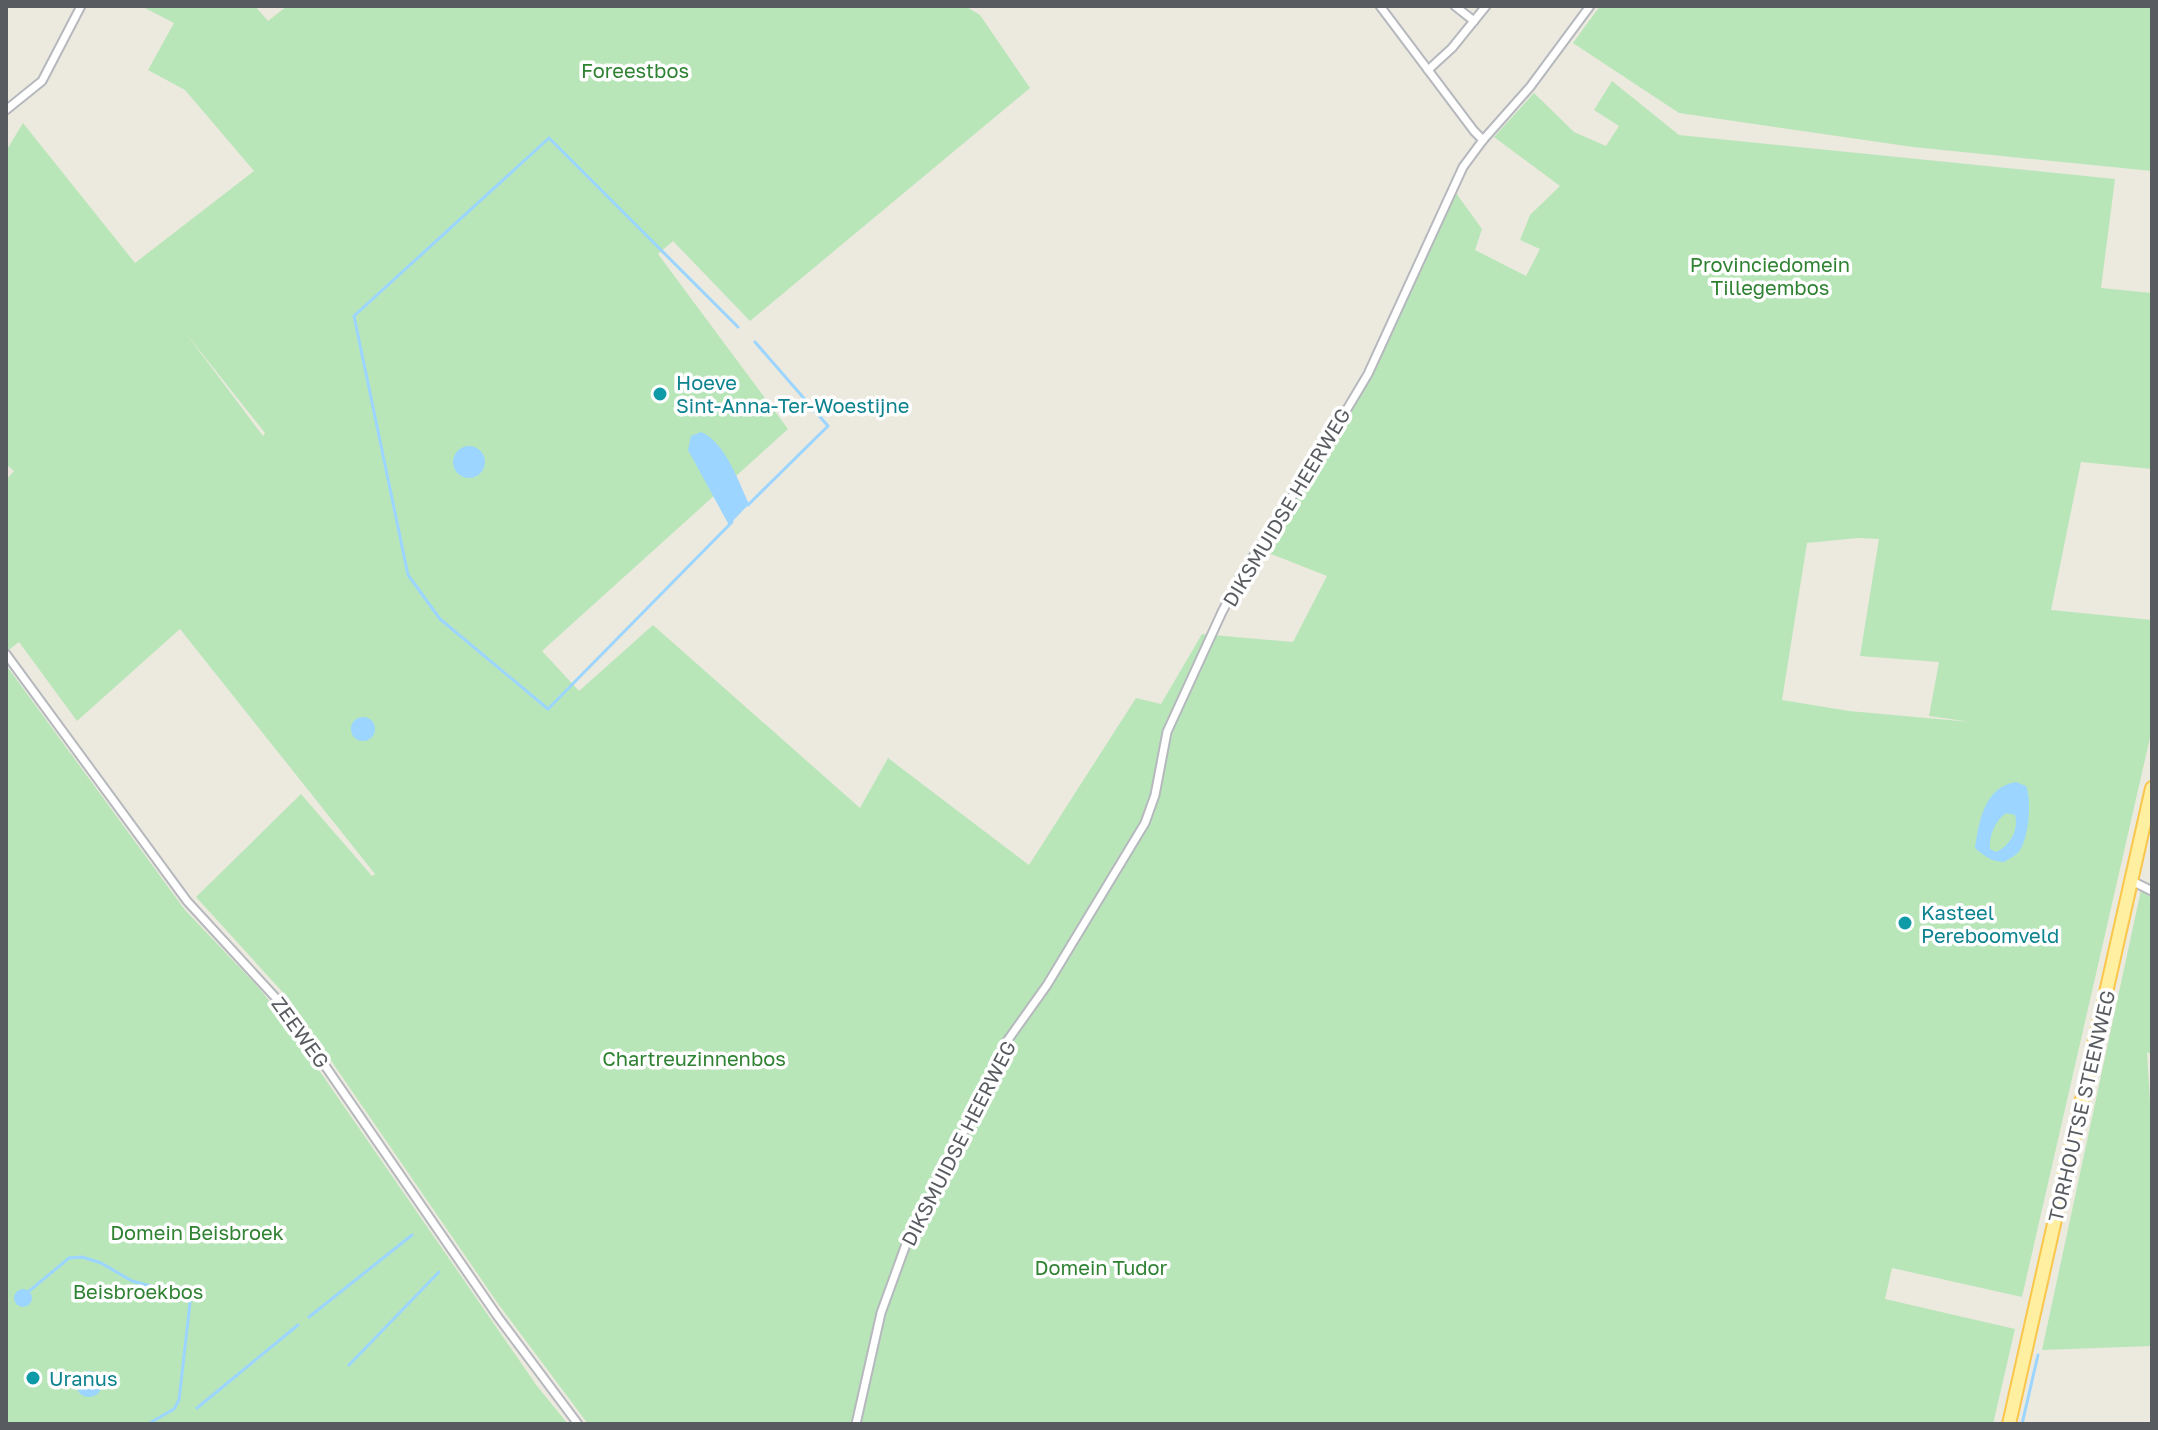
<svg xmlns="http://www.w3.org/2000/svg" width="2158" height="1430" font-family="'Golos Text',sans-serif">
<rect width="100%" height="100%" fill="#ece9df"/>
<g fill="#b9e6b9" fill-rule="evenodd">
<path d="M141 6H255L268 21 287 6H965L980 15 1030 88 750 321 673 241 658 254 788 429 542 651 579 691 653 625 860 808 888 758 1029 865 1136 698 1161 704 1202 634 1293 642 1327 576 1264 551 1360 397 1456 193 1482 229 1475 250 1526 276 1540 249 1520 240 1530 215 1560 186 1494 137 1534 93 1574 132 1606 146 1619 126 1594 110 1612 81 1679 135 2115 179 2101 288 2152 293V469L2081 462 2051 610 2152 620V729L2022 1297 1892 1268 1885 1299 2015 1329 1993 1424H588L499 1305 288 998 196 897 301 794 372 876 375 874 180 629 77 721 19 642 6 652V480L14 471 6 464V151L23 123 135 263 254 171 185 90 148 70 174 23ZM185 332 265 433 263 436ZM1858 538 1879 539 1860 656 1939 662 1929 716 1971 722 1849 711 1782 700 1807 543Z"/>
<path d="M1600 6H2152V171L1913 147 1679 113 1573 43Z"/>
<path d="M6 665 185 910 259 988 283 1018 537 1386 568 1424H6Z"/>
<path d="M2141 890 2152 898V1055L2147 1052 2152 1135V1346L2042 1350Z"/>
</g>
<g fill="#9cd5ff" fill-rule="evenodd">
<path d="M701 432C726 443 738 481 749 504L729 525 688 450 691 436Z"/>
<circle cx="469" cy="462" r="16"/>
<circle cx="363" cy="729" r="12"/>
<path d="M2016 782 2026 786C2032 800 2029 836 2020 850 2017 855 2009 859 2004 862 1991 861 1985 857 1975 848 1979 822 1984 787 2016 782ZM2006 813 2015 815C2019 830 2010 846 1996 852L1990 849C1989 835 1995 821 2006 813Z"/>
<circle cx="23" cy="1298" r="9"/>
<circle cx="89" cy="1384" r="13"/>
</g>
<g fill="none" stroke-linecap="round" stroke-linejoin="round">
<g stroke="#9cd5ff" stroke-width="3">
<path d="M748 505 828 426 755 342"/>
<path d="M732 522 548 709 440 619 408 575 354 316 549 138 738 327"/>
<path d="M28 1292 69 1258 82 1257 101 1263 132 1281 184 1295 190 1303 179 1400 174 1409 148 1424"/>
<path d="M309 1317 412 1235"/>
<path d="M349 1365 439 1272"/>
<path d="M197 1408 298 1325"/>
<path d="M2022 1424 2038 1355"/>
</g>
<g stroke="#b5b8bd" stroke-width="11">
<g id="minor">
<path d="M1380 6 1474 131 1483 140"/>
<path d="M1455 6 1474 21"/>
<path d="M1428 70 1452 48 1486 6"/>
<path d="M6 110 42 81 81 6"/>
<path d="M6 654 187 901 286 1009 498 1317 578 1424"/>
<path d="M2132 881 2152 891"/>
<path d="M856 1424 881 1313 909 1236 943 1176 1005 1044 1047 985 1145 823 1155 795 1167 732 1222 612 1243 572 1322 451 1368 374 1463 167 1483 140 1530 87 1590 6"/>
</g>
</g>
<g stroke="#fac64b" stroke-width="16">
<path id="primary" d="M2009 1424 2152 788"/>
</g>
<use href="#minor" stroke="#fff" stroke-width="7"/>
<use href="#primary" stroke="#ffefa1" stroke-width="12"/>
</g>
<g fill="#0f9aa8" stroke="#fff" stroke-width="3">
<circle cx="660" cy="394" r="8"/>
<circle cx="1905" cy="923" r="8"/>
<circle cx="33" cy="1378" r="8"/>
</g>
<g text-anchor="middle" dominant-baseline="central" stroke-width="7" stroke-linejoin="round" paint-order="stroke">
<g font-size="20" fill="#2e8231" stroke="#fff">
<text x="635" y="70">Foreestbos</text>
<text x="1770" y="264">Provinciedomein<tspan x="1770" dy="23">Tillegembos</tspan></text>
<text x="694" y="1058">Chartreuzinnenbos</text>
<text x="197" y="1232">Domein Beisbroek</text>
<text x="1101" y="1267">Domein Tudor</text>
<text x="138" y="1291">Beisbroekbos</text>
</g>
<g font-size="20" fill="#0d838f" stroke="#fff" text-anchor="start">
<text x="676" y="382">Hoeve<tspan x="676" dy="23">Sint-Anna-Ter-Woestijne</tspan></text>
<text x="1921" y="912">Kasteel<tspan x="1921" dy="23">Pereboomveld</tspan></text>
<text x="49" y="1378">Uranus</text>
</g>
<g font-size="20" fill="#585c61" stroke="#fff">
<text transform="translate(1286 507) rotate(-59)">DIKSMUIDSE HEERWEG</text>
<text transform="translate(301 1032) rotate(54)">ZEEWEG</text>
<text transform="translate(2081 1106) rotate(-77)">TORHOUTSE STEENWEG</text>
<text transform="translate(958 1143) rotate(-63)">DIKSMUIDSE HEERWEG</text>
</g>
</g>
<rect width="2158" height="1430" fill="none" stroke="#585c61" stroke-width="16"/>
</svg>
